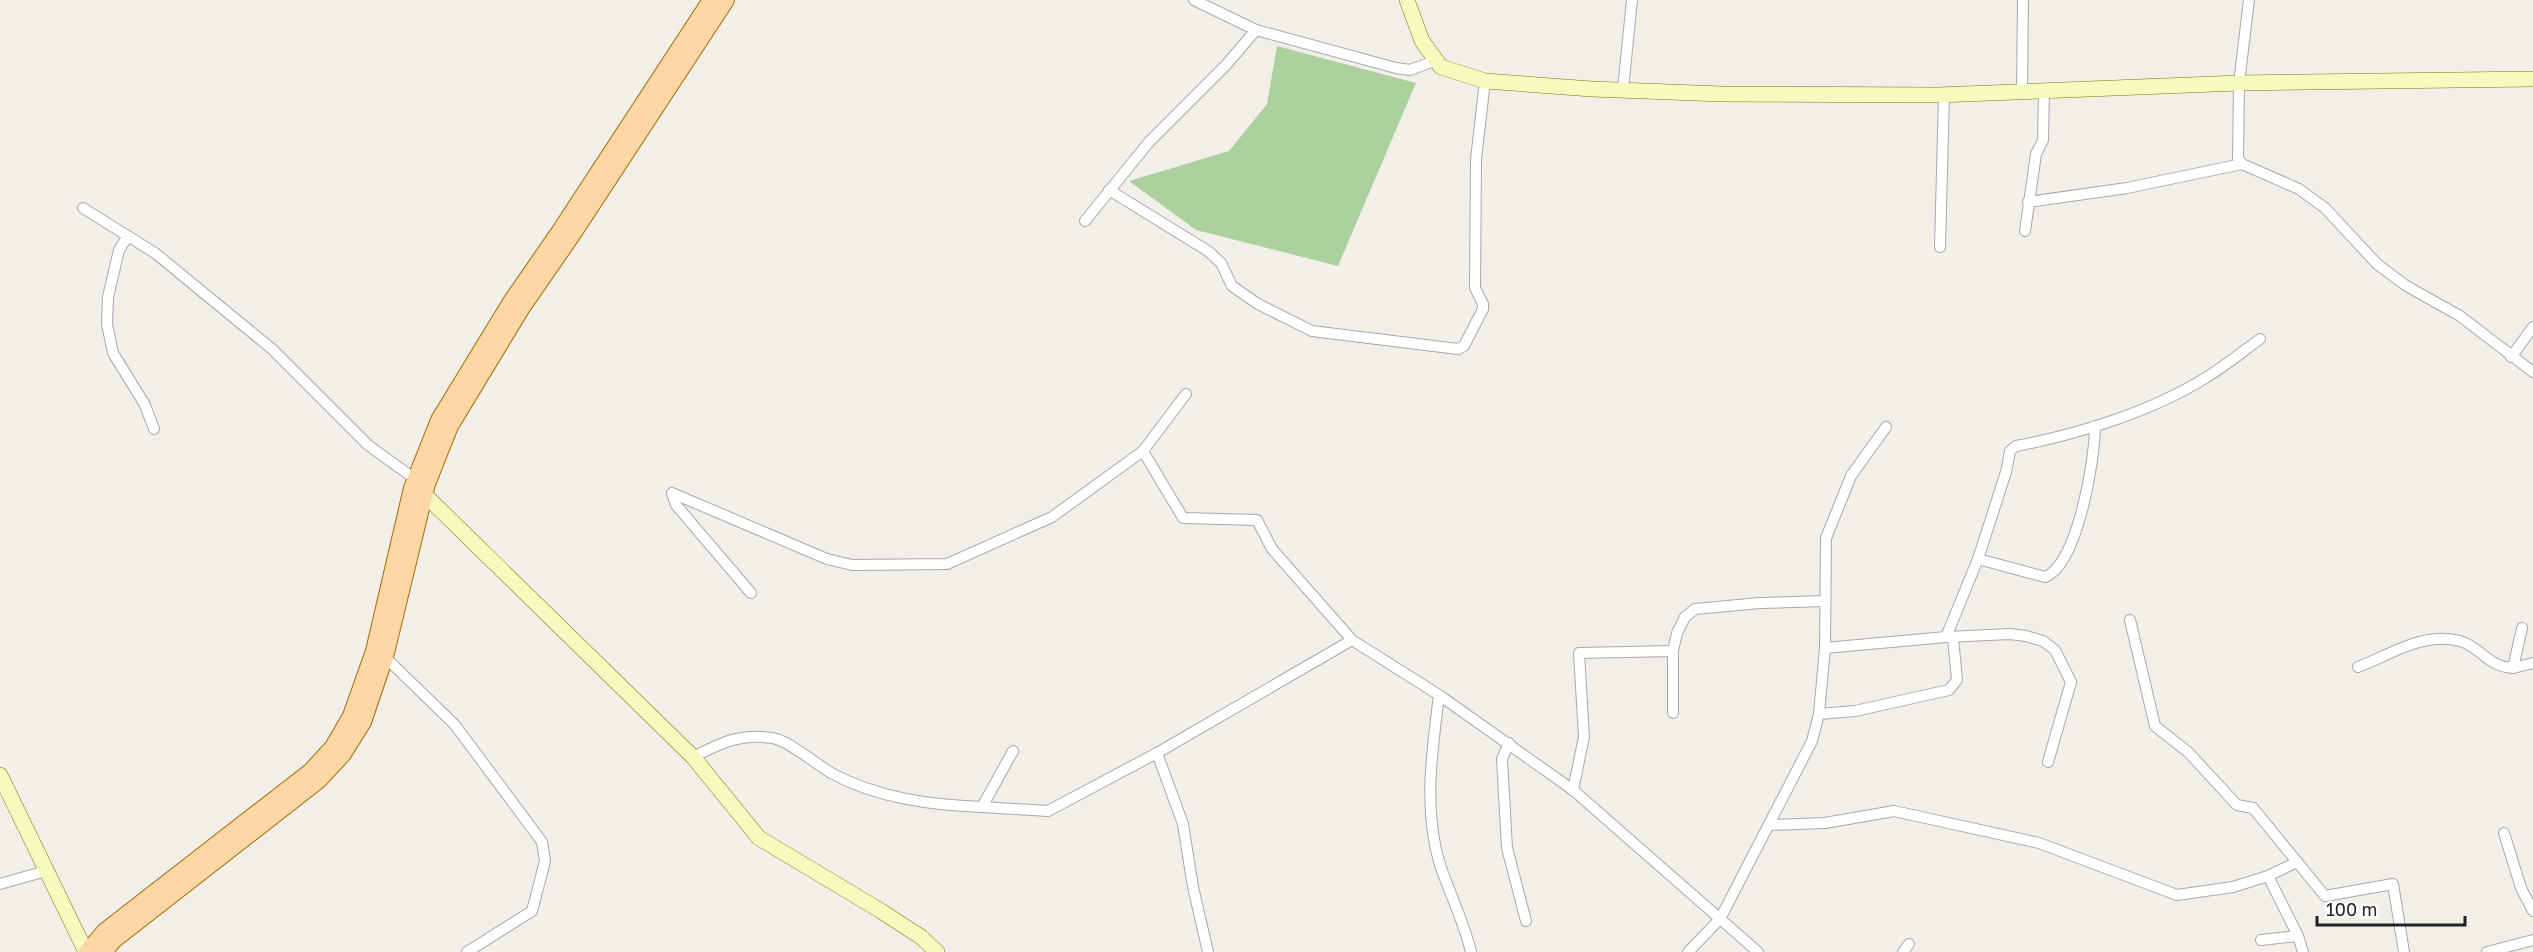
<svg xmlns="http://www.w3.org/2000/svg" width="2533" height="952" font-family="'Golos Text',sans-serif">
<rect width="100%" height="100%" fill="#f2efe9"/>
<path fill="#add19e" d="M1277 46 1416 83 1338 266 1196 230 1129 181 1229 151 1267 104Z"/>
<g fill="none" stroke-linecap="round" stroke-linejoin="round">
<g stroke="#a9a9a9" stroke-width="12">
<g id="street">
<path d="M1194 0 1256 30"/>
<path d="M2249 0 2239 83 2238 158 2242 164 2299 189 2325 208 2377 264 2405 285 2460 316 2533 372"/>
<path d="M1623 89 1632 0"/>
<path d="M2022 91 2023 0"/>
<path d="M1109 190 1208 251 1221 263 1232 286 1258 304 1312 331 1458 349 1464 346 1483 309V304L1475 288 1476 159 1485 81"/>
<path d="M2028 202 2127 188 2242 164"/>
<path d="M83 208 155 253 272 349 368 445 415 479"/>
<path d="M1085 221 1149 142 1226 65 1256 30 1396 68 1410 70 1434 61"/>
<path d="M2025 231 2036 154 2043 140 2044 90"/>
<path d="M128 236 119 250 108 297 107 324 113 353 145 405 154 429"/>
<path d="M1940 247 1944 95"/>
<path d="M2511 357 2533 327"/>
<path d="M1143 451 1183 518 1257 520 1272 549 1352 640 1439 695 1573 790 1758 952"/>
<path d="M1978 559 2045 577C2078 565 2095 458 2095 426"/>
<path d="M751 593 676 505 672 493 827 559 852 565 947 564 1052 517 1143 451 1186 394"/>
<path d="M2130 620 2155 726 2188 752 2237 805 2253 808 2325 896 2393 884 2404 952"/>
<path d="M2522 628 2513 668 2533 663"/>
<path d="M1946 637 1978 559 2006 472 2010 451 2016 446C2079 434 2151 412 2207 377 2225 366 2242 352 2260 339"/>
<path d="M1825 648 1946 637 2010 634 2026 636 2043 641 2055 650 2071 682 2048 762"/>
<path d="M385 657 455 725 542 842 545 861 532 911 467 952"/>
<path d="M2358 667C2390 655 2424 631 2460 641 2481 647 2486 666 2513 668"/>
<path d="M1439 695C1432 752 1423 809 1440 865 1450 894 1464 922 1471 952"/>
<path d="M1673 713V651L1677 633 1685 617 1695 609 1760 603 1825 601"/>
<path d="M1819 714 1855 711 1949 690 1957 680 1953 638"/>
<path d="M1509 743 1502 759 1507 848 1526 921"/>
<path d="M1013 751 982 807 1048 811 1157 753 1352 640"/>
<path d="M1157 753 1183 824 1193 887 1208 952"/>
<path d="M693 757C721 743 740 733 772 738 788 740 816 764 831 773 877 798 931 805 982 807"/>
<path d="M1573 790 1584 737 1579 653 1673 651"/>
<path d="M1769 825 1825 823 1894 811 2039 843 2177 895 2233 887 2268 876 2297 862"/>
<path d="M2504 833 2521 888 2533 911"/>
<path d="M2268 876 2298 936 2303 952"/>
<path d="M0 884 46 871"/>
<path d="M2261 940 2298 936"/>
<path d="M1688 952 1720 919 1812 741 1819 714 1825 648 1826 538 1851 476 1886 427"/>
<path d="M1903 952 1909 944"/>
<path d="M2487 952 2533 940"/>
</g>
</g>
<g stroke="#707d05" stroke-width="16">
<g id="secondary">
<path d="M1407 0 1422 41 1441 67 1485 81 1592 89 1722 94 1938 95 2239 83 2533 79"/>
<path d="M424 494 693 757 759 838 881 911 921 937 937 952"/>
<path d="M0 775 86 952"/>
</g>
</g>
<g stroke="#a06b00" stroke-width="18">
<g id="primary">
<path d="M87 952 105 931 311 771 333 747 351 716 374 651 412 488 439 420 511 302 562 228 711 0"/>
<path d="M104 952 114 940 319 780 343 754 363 722 385 657 427 484 450 426 521 309 572 235 726 0"/>
</g>
</g>
<use href="#street" stroke="#fff" stroke-width="10"/>
<use href="#secondary" stroke="#f7fabf" stroke-width="15"/>
<use href="#primary" stroke="#fcd6a4" stroke-width="16"/>
</g>
<path d="M2317 916v9h148v-9" fill="none" stroke="#222222" stroke-width="3"/>
<text x="2326" y="916" font-size="18" fill="#222222" stroke="#ffffff" stroke-width="4.5" paint-order="stroke">100 m</text>
</svg>
